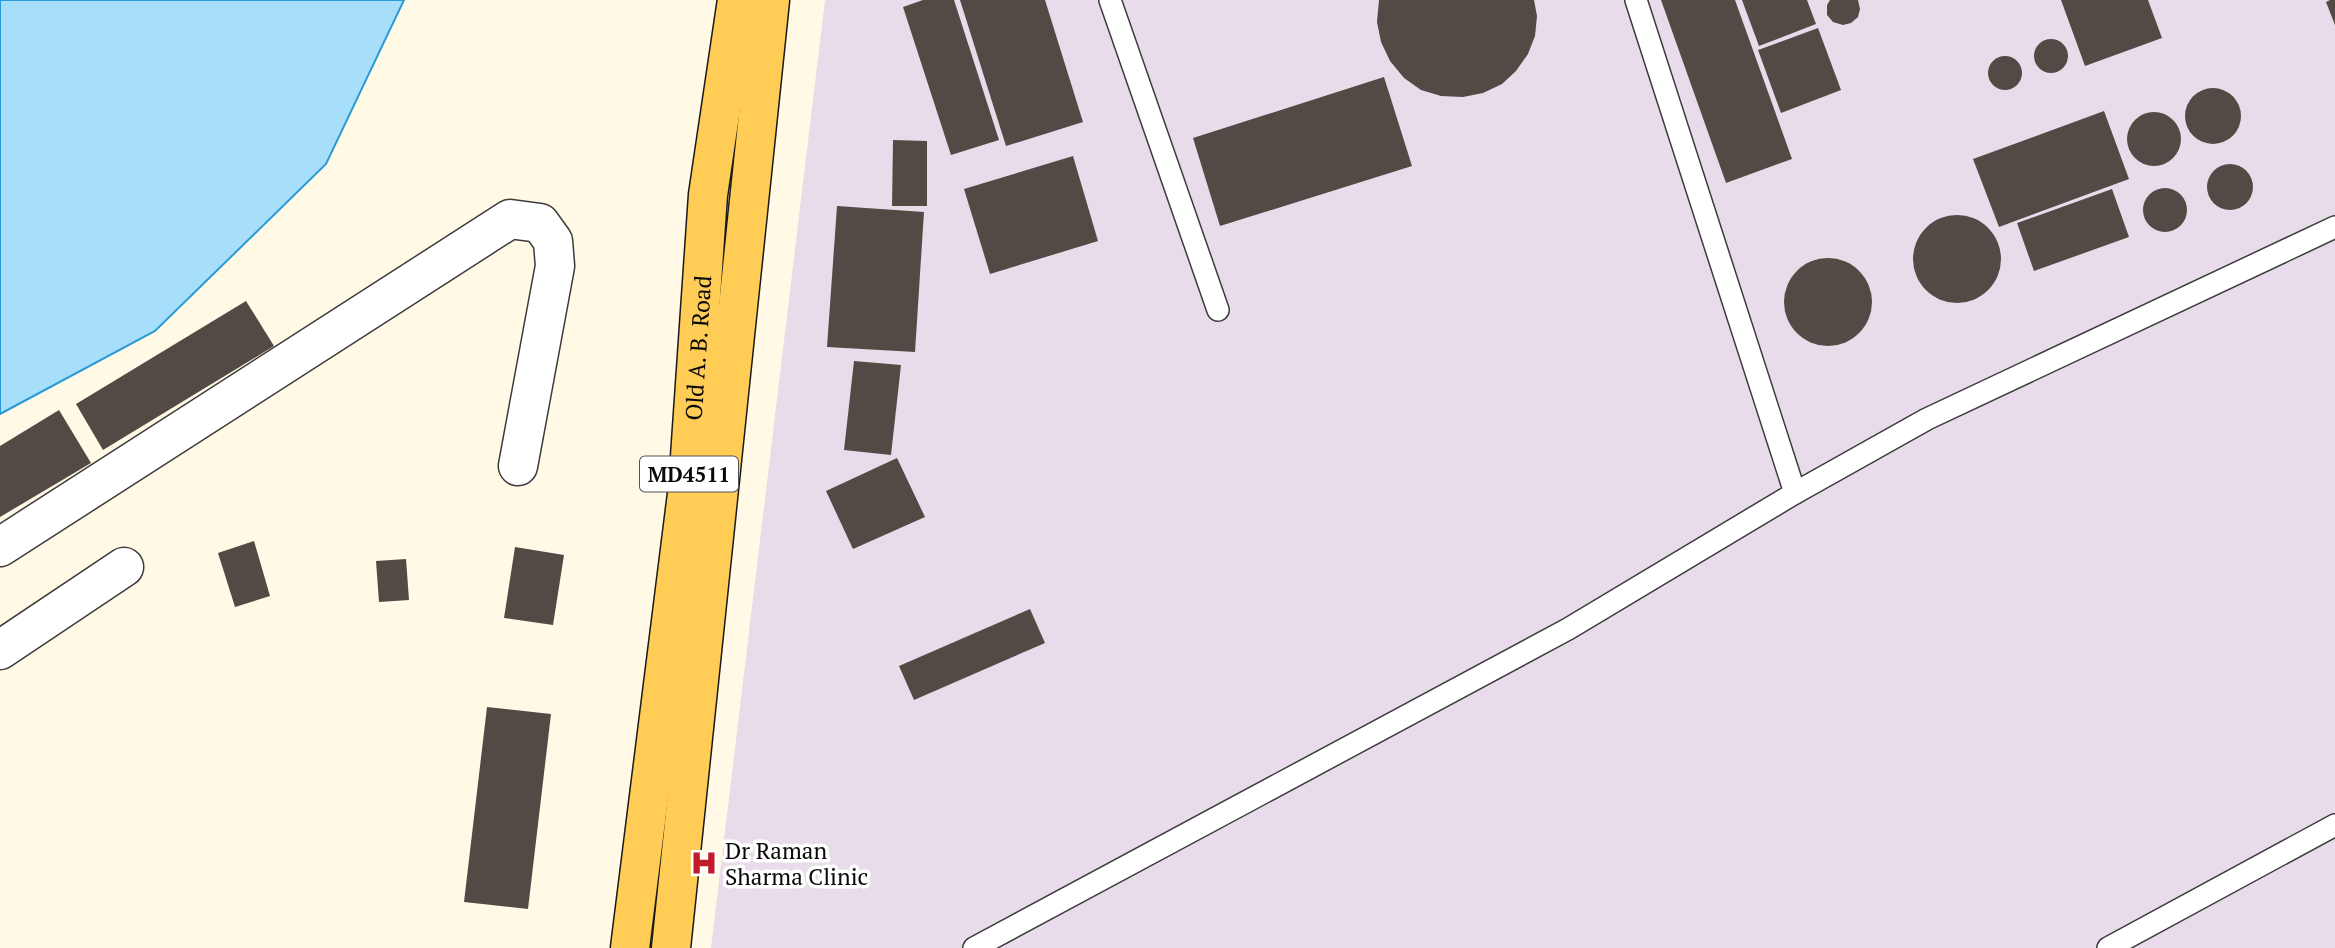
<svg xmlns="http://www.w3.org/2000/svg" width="2335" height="948" font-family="'PT Serif',serif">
<rect width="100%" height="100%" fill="#fff9e6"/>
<path fill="#e8dcea" d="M825 0H2335V948H711Z"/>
<path fill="#a7dffa" stroke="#299ad6" stroke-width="2" d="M0 0H404L326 164 155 331 0 414Z"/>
<g fill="#534a45">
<path d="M923 0H954L999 140 951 155 903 7Z"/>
<path d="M960 0H1045L1083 122 1006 146Z"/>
<path d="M1379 0H1534L1537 16 1535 36 1528 54 1516 71 1502 84 1483 93 1463 97 1441 96 1421 90 1404 78 1390 61 1381 42 1377 22Z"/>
<path d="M1661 0H1735L1792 159 1726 183Z"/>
<path d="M1742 0H1807L1816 24 1759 46Z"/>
<path d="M1830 0H1858L1860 9 1858 17 1851 23 1843 25 1833 22 1827 15V5Z"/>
<path d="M2061 0H2148L2162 38 2085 66Z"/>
<path d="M2330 0H2335V25L2326 2Z"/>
<path d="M1818 28 1841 90 1781 113 1758 50Z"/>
<circle cx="2051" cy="56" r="17"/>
<circle cx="2005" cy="73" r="17"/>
<path d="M1384 77 1412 166 1220 226 1193 138Z"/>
<circle cx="2213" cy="116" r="28"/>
<path d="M2104 111 2129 179 1999 227 1973 159Z"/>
<circle cx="2154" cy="139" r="27"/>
<path d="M893 140 927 141V206H892Z"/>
<path d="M1073 156 1098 241 990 274 964 189Z"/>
<circle cx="2230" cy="187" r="23"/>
<circle cx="2165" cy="210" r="22"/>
<path d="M2112 189 2129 237 2034 271 2017 223Z"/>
<path d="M837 206 924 212 915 352 827 347Z"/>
<circle cx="1957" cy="259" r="44"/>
<circle cx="1828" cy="302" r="44"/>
<path d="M246 301 274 346 103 450 76 404Z"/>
<path d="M854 361 901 365 891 455 844 450Z"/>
<path d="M59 410 91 463 0 517V446Z"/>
<path d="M897 458 925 517 853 549 826 491Z"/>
<path d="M254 541 270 596 235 607 218 553Z"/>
<path d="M515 547 564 555 553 625 504 618Z"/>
<path d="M406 559 409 600 379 602 376 561Z"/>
<path d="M1030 609 1045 643 914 700 899 666Z"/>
<path d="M487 707 551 714 528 909 464 902Z"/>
</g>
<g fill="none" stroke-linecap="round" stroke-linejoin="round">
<g stroke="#3c3c3c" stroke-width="24">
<g id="lane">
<path d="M1110 0 1218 310"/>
<path d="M1636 0 1795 493 1927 419 2335 227"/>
<path d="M974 948 1568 629 1795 493"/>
<path d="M2108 948 2335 825"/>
</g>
</g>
<g stroke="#3c3c3c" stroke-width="41">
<g id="street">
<path d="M0 547 510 219 540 223 553 241 555 266 518 466"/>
<path d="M0 650 124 567"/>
</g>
</g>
<g stroke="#1a1a1a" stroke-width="41">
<g id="primary">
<path id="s1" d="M630 948 688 486 708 195 737 0"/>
<path d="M671 948 770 0"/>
</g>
</g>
<use href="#lane" stroke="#fff" stroke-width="21"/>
<use href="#street" stroke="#fff" stroke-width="38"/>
<use href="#primary" stroke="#ffcd56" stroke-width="38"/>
</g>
<defs>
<g id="hospital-bare" transform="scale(2.1)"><path d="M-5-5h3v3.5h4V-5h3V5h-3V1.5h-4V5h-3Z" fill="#c11a2a" stroke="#fff" stroke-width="2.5" paint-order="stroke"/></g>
</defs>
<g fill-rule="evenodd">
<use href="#hospital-bare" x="704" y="863"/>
</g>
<g text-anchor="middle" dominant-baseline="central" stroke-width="7" stroke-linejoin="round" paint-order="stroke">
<rect fill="#fff" stroke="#535353" stroke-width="2" x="640" y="456.5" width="98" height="35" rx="5"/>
<g font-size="21" font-weight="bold" fill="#090909">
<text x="689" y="474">MD4511</text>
</g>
<g font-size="23" fill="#090909" stroke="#fff">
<text stroke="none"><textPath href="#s1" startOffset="604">Old A. B. Road</textPath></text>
</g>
<g font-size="23" fill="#090909" stroke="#fff" text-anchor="start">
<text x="725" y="850">Dr Raman<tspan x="725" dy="26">Sharma Clinic</tspan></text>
</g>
</g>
</svg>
